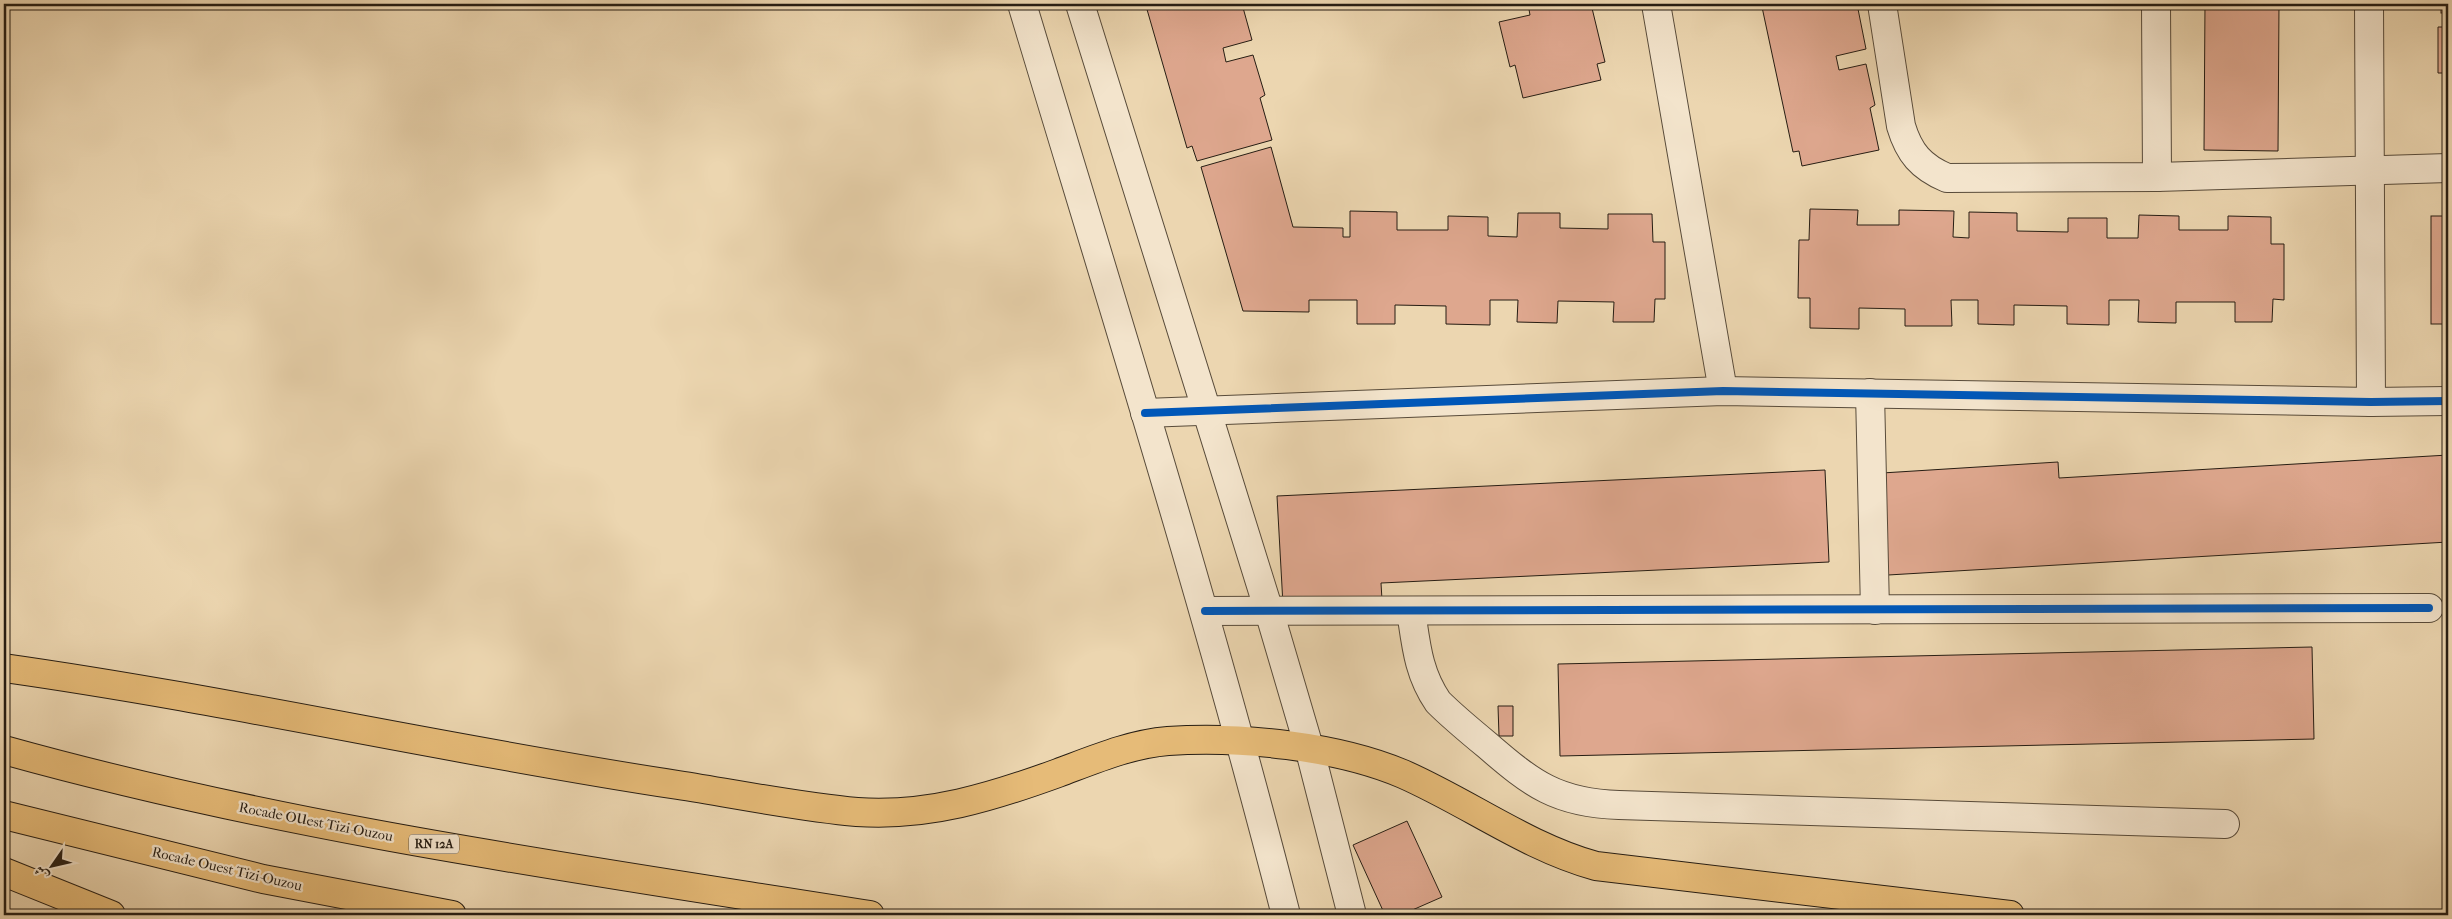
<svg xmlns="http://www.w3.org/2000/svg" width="2452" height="919" font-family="'IM FELL French Canon',Amiri,serif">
<rect width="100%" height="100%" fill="#ecd6b0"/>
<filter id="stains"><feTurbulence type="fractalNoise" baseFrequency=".004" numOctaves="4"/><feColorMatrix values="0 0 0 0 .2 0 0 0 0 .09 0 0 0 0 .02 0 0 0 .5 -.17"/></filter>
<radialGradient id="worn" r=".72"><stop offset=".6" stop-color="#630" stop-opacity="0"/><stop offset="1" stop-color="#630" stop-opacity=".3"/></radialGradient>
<g fill="#dea78e" stroke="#261d13">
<path d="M1153 4H1242L1252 40 1223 48 1226 62 1253 55 1265 95 1260 98 1272 140 1197 161 1192 146 1187 148 1146 6Z"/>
<path d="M1498 4H1515L1499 7Z"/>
<path d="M1528 4H1591L1605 62 1597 64 1601 80 1523 98 1515 65 1510 67 1499 22 1530 15Z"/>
<path d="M1769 4H1857L1866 49 1836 56 1839 70 1866 64 1875 105 1870 108 1879 150 1802 166 1799 151 1793 152 1762 7 1770 6Z"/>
<path d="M2205 4H2279L2278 151 2204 150Z"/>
<rect x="2441" y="4" width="7" height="9"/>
<path d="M2438 27H2448V107H2444V73H2438Z"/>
<path d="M1271 147 1293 227 1343 228V237H1350V211L1397 212V230H1448V216L1488 217V236L1517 237 1518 213H1560V228L1608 229V214H1652L1653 242H1665V299H1655L1654 322H1613L1614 302 1558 301 1557 323 1517 322 1518 300H1490V325L1446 324V306L1395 305V324H1357V300H1309V312L1243 311 1201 167Z"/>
<path d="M1810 209 1858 210 1857 225H1899V210L1954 211 1953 237 1969 238V212L2017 213V231L2068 232V218H2107V238H2138L2139 215 2179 216V230H2228V216L2271 217V244H2284V300L2273 299 2272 322H2235V302H2176V323L2138 322 2139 300H2109V325L2067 324V306L2014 305V325L1978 324V300H1951L1952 326H1905V309L1859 308V329L1810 328V298H1798L1799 240H1809Z"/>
<rect x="2431" y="216" width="17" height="108"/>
<path d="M2448 455V542L1888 575 1882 473 2058 462 2059 478Z"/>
<path d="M1825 470 1829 562 1381 583 1382 600 1283 605 1277 496Z"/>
<path d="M2312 647 2314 739 1560 756 1558 664Z"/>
<path d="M1498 706H1513V736H1499Z"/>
<path d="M1407 821 1442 897 1401 915H1385L1353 845Z"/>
</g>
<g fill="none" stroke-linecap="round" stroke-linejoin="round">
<g stroke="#584b3a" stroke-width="30">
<g id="minor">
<path d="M1022 4C1113 307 1208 609 1286 915"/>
<path d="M1080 4 1269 611 1309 747 1352 915"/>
<path d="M1656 4 1723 391"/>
<path d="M1882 4 1901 126C1909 153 1921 167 1947 178L2157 177 2448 168"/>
<path d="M2156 4 2157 177"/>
<path d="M2369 4 2371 402"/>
<path d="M1870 393 1875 610"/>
<path d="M1145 413 1723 391 2371 402 2448 401"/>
<path d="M1205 611 2429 608"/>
<path d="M1411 611C1416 644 1418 673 1438 702 1453 717 1470 731 1487 745 1532 784 1557 803 1619 805L2225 824"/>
</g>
</g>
<g stroke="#261d13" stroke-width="30">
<g id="highway">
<path d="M4 668C230 700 452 751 678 785 736 794 799 807 857 812 928 817 992 797 1058 773 1093 760 1130 744 1168 741 1240 736 1337 746 1403 774 1469 803 1527 847 1596 866L2010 915"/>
<path d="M4 750C287 829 580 869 870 915"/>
<path d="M4 815 263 879 452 915"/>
<path d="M4 872 111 915"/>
</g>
</g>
<use href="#minor" stroke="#f3e4cc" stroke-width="28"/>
<use href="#highway" stroke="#e6bb78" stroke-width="28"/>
<g stroke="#f3e4cc" stroke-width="11">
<g id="cycleway">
<path d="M1145 413 1723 391 2371 402 2448 401"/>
<path d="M1205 611 2429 608"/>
</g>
</g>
<use href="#cycleway" stroke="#0057b8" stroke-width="8"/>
</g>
<g text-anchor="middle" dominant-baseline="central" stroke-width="4.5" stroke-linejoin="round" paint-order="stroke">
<rect fill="#f3e4cc" stroke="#64594a" stroke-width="1" x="409" y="834.5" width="50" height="19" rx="4"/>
<g font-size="12" font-weight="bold" fill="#261d13">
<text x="434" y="844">RN 12A</text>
</g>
<g font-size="14" fill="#261d13" stroke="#f3e4cc">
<text transform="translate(316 822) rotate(11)">Rocade OUest Tizi-Ouzou</text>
<text transform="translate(227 869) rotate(13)">Rocade Ouest Tizi-Ouzou</text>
</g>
</g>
<rect width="2452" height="919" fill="none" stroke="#ecd6b0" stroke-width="20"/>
<rect x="5" y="5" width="2442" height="909" fill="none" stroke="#261d13" stroke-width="2.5"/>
<rect x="10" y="10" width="2432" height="899" fill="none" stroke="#261d13"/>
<g transform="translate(52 866) rotate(236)" stroke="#f3e4cc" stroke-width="4" paint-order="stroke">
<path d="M0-4L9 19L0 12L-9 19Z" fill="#261d13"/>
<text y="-8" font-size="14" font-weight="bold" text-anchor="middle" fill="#261d13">ش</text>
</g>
<rect width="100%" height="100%" filter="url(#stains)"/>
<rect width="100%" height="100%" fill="url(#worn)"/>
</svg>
